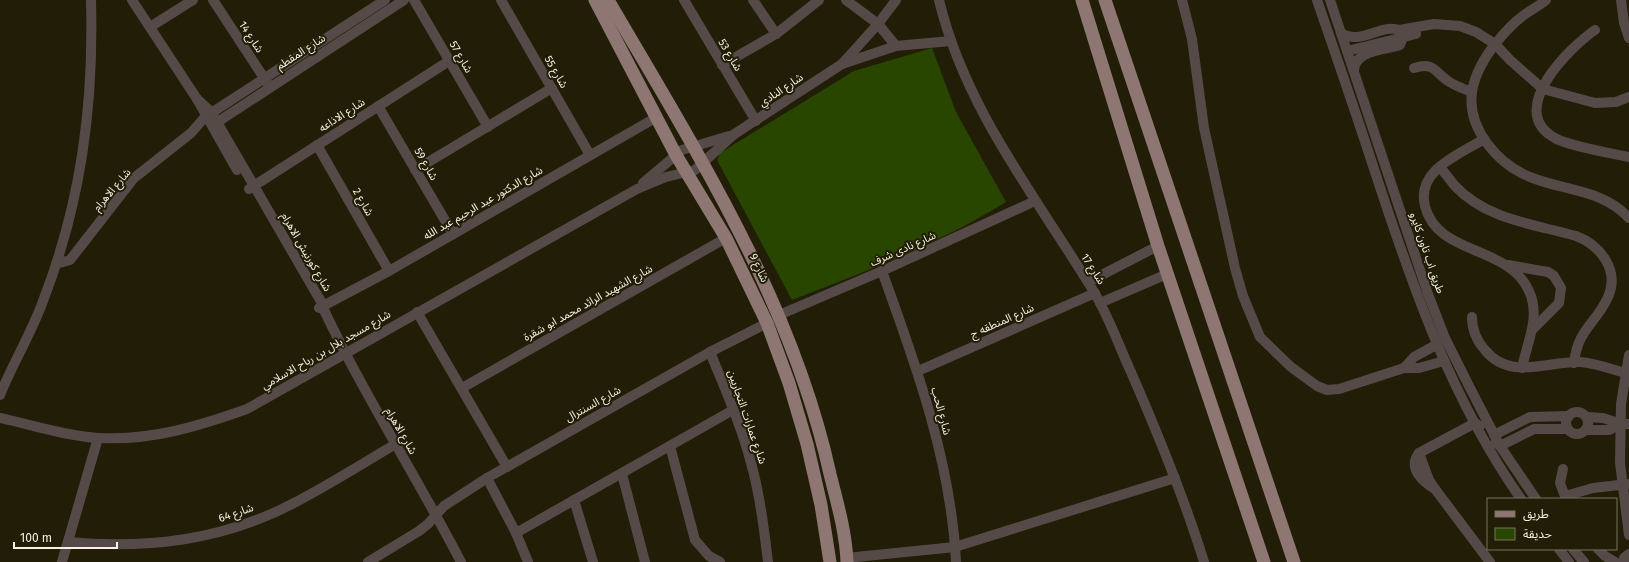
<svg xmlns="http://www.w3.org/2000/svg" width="1629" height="562" font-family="'Fira Sans','Noto Sans Arabic',sans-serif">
<rect width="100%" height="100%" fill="#211d07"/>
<path fill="#284600" d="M932 48 956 112 1006 202C940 243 865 272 792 300L717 160 720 153 854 71Z"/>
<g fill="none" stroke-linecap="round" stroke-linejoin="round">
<g stroke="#554a48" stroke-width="10">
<path d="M132 0 197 99 237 170"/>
<path d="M213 0 268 84"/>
<path d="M414 0 488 127"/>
<path d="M501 0 590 155"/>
<path d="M684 0 756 121"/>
<path d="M753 0 776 34"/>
<path d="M846 0 878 24 896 46"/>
<path d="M939 0C965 109 1037 198 1094 292 1109 317 1119 346 1131 372 1158 434 1184 497 1204 562"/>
<path d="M1182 0 1192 39 1204 128 1235 268 1243 296 1260 337 1291 367 1317 386 1327 390 1339 389 1404 368H1419L1444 361"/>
<path d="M1317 0C1337 58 1357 116 1376 175 1413 288 1452 401 1521 499"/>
<path d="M1330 0 1428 294 1445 338 1469 386 1500 446 1536 499"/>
<path d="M1546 0C1539 6 1531 10 1524 15 1513 23 1504 33 1496 43 1485 56 1474 76 1472 92 1467 129 1498 164 1530 177 1564 191 1602 189 1629 218"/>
<path d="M1621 0 1624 23 1629 38"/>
<path d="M150 27 193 0"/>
<path d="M1399 30 1434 24 1460 26 1476 32 1495 44 1510 60 1543 89 1595 103 1616 102 1629 97"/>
<path d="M1595 30C1569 48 1507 109 1553 137 1567 146 1610 153 1629 157"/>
<path d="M1341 33C1361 46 1381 23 1399 30L1402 40 1400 45C1385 50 1355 50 1354 70"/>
<path d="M1347 51 1416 34"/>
<path d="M842 64 878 24 896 0"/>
<path d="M722 65 776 34 819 0"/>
<path d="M1414 68C1434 62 1434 71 1448 81 1455 86 1464 89 1472 92"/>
<path d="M197 99 211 112 217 122 323 305 324 310C365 397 417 477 461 562"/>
<path d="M378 106 453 234"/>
<path d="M213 125 404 0"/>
<path d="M1484 139C1459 155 1416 170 1425 206 1437 256 1509 245 1529 291 1541 317 1527 342 1522 368"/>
<path d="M317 145 389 271"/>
<path d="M1440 167C1445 173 1450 180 1455 186 1487 220 1534 224 1576 236 1600 245 1620 270 1608 297 1596 324 1578 328 1574 363"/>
<path d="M415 170 552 88"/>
<path d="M643 183 682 150 729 136"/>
<path d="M249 189 449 61"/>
<path d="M56 264 70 260 134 178 191 133 205 117 385 0"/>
<path d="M1508 265 1548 272 1554 276 1561 288 1559 303 1532 330"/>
<path d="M882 271C916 365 951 461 956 562"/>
<path d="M1088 282 1158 246"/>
<path d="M1100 303 1167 274"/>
<path d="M319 308 389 271 657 117"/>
<path d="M417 312 507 467"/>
<path d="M779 315 882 271 1035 201"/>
<path d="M1472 317C1472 330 1476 340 1485 350 1510 381 1547 361 1580 362 1595 363 1611 369 1625 373"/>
<path d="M710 352C725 389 741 425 751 463 760 495 764 529 768 562"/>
<path d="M1629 355 1621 404 1620 463 1629 535"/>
<path d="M1404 368 1414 357 1436 345"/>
<path d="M918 371 1095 293"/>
<path d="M462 388 726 238"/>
<path d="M0 395C13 363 31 334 43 301 81 203 94 105 91 0"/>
<circle cx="1577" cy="423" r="11"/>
<path d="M1587 417 1603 418 1622 424H1629"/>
<path d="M0 418C32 425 66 436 99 438 151 441 199 426 247 409L637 189 666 177 695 170 733 135 842 64 896 46 951 41"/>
<path d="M1587 430H1609L1622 424"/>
<path d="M1494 435 1530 417 1569 416"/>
<path d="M1495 443 1500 446 1534 429H1567"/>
<path d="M670 446 695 540 709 556 720 562"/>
<path d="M1419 453 1429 480 1435 489 1490 562"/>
<path d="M1563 469 1560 483 1566 499"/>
<path d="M622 474 645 562"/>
<path d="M487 478 516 533 528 562"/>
<path d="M1435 489C1423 482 1407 468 1419 453L1475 423 1480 426"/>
<path d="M1565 496 1593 488 1628 484"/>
<path d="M574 500 593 562"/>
<path d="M516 533 733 410"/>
<path d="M68 542C146 549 221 541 292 504 327 486 360 465 394 445"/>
<path d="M1559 549 1569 562"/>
<path d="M1573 549 1584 562"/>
<path d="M1598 549 1605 556 1615 562"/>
<path d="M846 558 955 547 1175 478"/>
<path d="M62 562 98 438"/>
<path d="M368 562 419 531 428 524 444 506 487 478 710 352 767 323"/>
<path d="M1624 562V558L1629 554"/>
</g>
<g stroke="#8e7672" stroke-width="13">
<path d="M595 0 676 155 726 238 767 323 789 383 807 444 821 505 830 562"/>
<path d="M608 0C696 151 792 301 830 474 837 502 846 533 847 562"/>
<path d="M1082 0 1158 246 1264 562"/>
<path d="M1105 0 1294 562"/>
</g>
</g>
<g text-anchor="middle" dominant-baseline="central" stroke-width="4" stroke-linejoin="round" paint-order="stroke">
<g font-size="11" fill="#f5f2e5" stroke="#211d07">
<text transform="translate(251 37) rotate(57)">شارع 14</text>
<text transform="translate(301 52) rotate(-33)">شارع المقطم</text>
<text transform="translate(730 55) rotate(59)">شارع 53</text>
<text transform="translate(461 57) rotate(60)">شارع 57</text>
<text transform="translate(556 72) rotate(60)">شارع 55</text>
<text transform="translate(781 90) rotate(-34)">شارع النادي</text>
<text transform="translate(342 115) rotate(-33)">شارع الاذاعه</text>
<text transform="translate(426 164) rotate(60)">شارع 59</text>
<text transform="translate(112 190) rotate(-50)">شارع الاهرام</text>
<text transform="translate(363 202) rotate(60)">شارع 2</text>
<text transform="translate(483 203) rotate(-30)">شارع الدكتور عبد الرحيم عبد الله</text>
<text transform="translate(903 249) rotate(-24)">شارع نادى شرف</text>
<text transform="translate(306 252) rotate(60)">شارع كورنيش الاهرام</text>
<text transform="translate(1427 253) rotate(71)">طريق اب تاون كايرو</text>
<text transform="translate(759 268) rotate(65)">شارع 9</text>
<text transform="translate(1093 269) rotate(57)">شارع 17</text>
<text transform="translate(588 303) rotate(-29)">شارع الشهيد الرائد محمد ابو شقرة</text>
<text transform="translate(1002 321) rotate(-24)">شارع المنطقه ج</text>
<text transform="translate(326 350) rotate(-30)">شارع مسجد بلال بن رباح الاسلامي</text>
<text transform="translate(593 404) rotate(-29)">شارع السنترال</text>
<text transform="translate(941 411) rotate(75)">شارع الحب</text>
<text transform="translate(747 417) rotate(71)">شارع عمارات التجاريين</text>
<text transform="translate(401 431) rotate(60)">شارع الاهرام</text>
<text transform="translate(236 513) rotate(-19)">شارع 64</text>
</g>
</g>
<rect x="1487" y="498" width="130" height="52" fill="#211d07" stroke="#767260"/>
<rect x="1495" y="511" width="20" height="6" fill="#8e7672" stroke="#767260"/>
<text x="1523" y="518" font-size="12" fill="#f5f2e5">طريق</text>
<rect x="1495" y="528" width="20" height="12" fill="#284600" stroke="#767260"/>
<text x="1523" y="538" font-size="12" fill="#f5f2e5">حديقة</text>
<path d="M14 542v6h103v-6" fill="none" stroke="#f5f2e5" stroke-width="2"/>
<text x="20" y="542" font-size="12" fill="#f5f2e5" stroke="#211d07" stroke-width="3" paint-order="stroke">100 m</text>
</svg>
